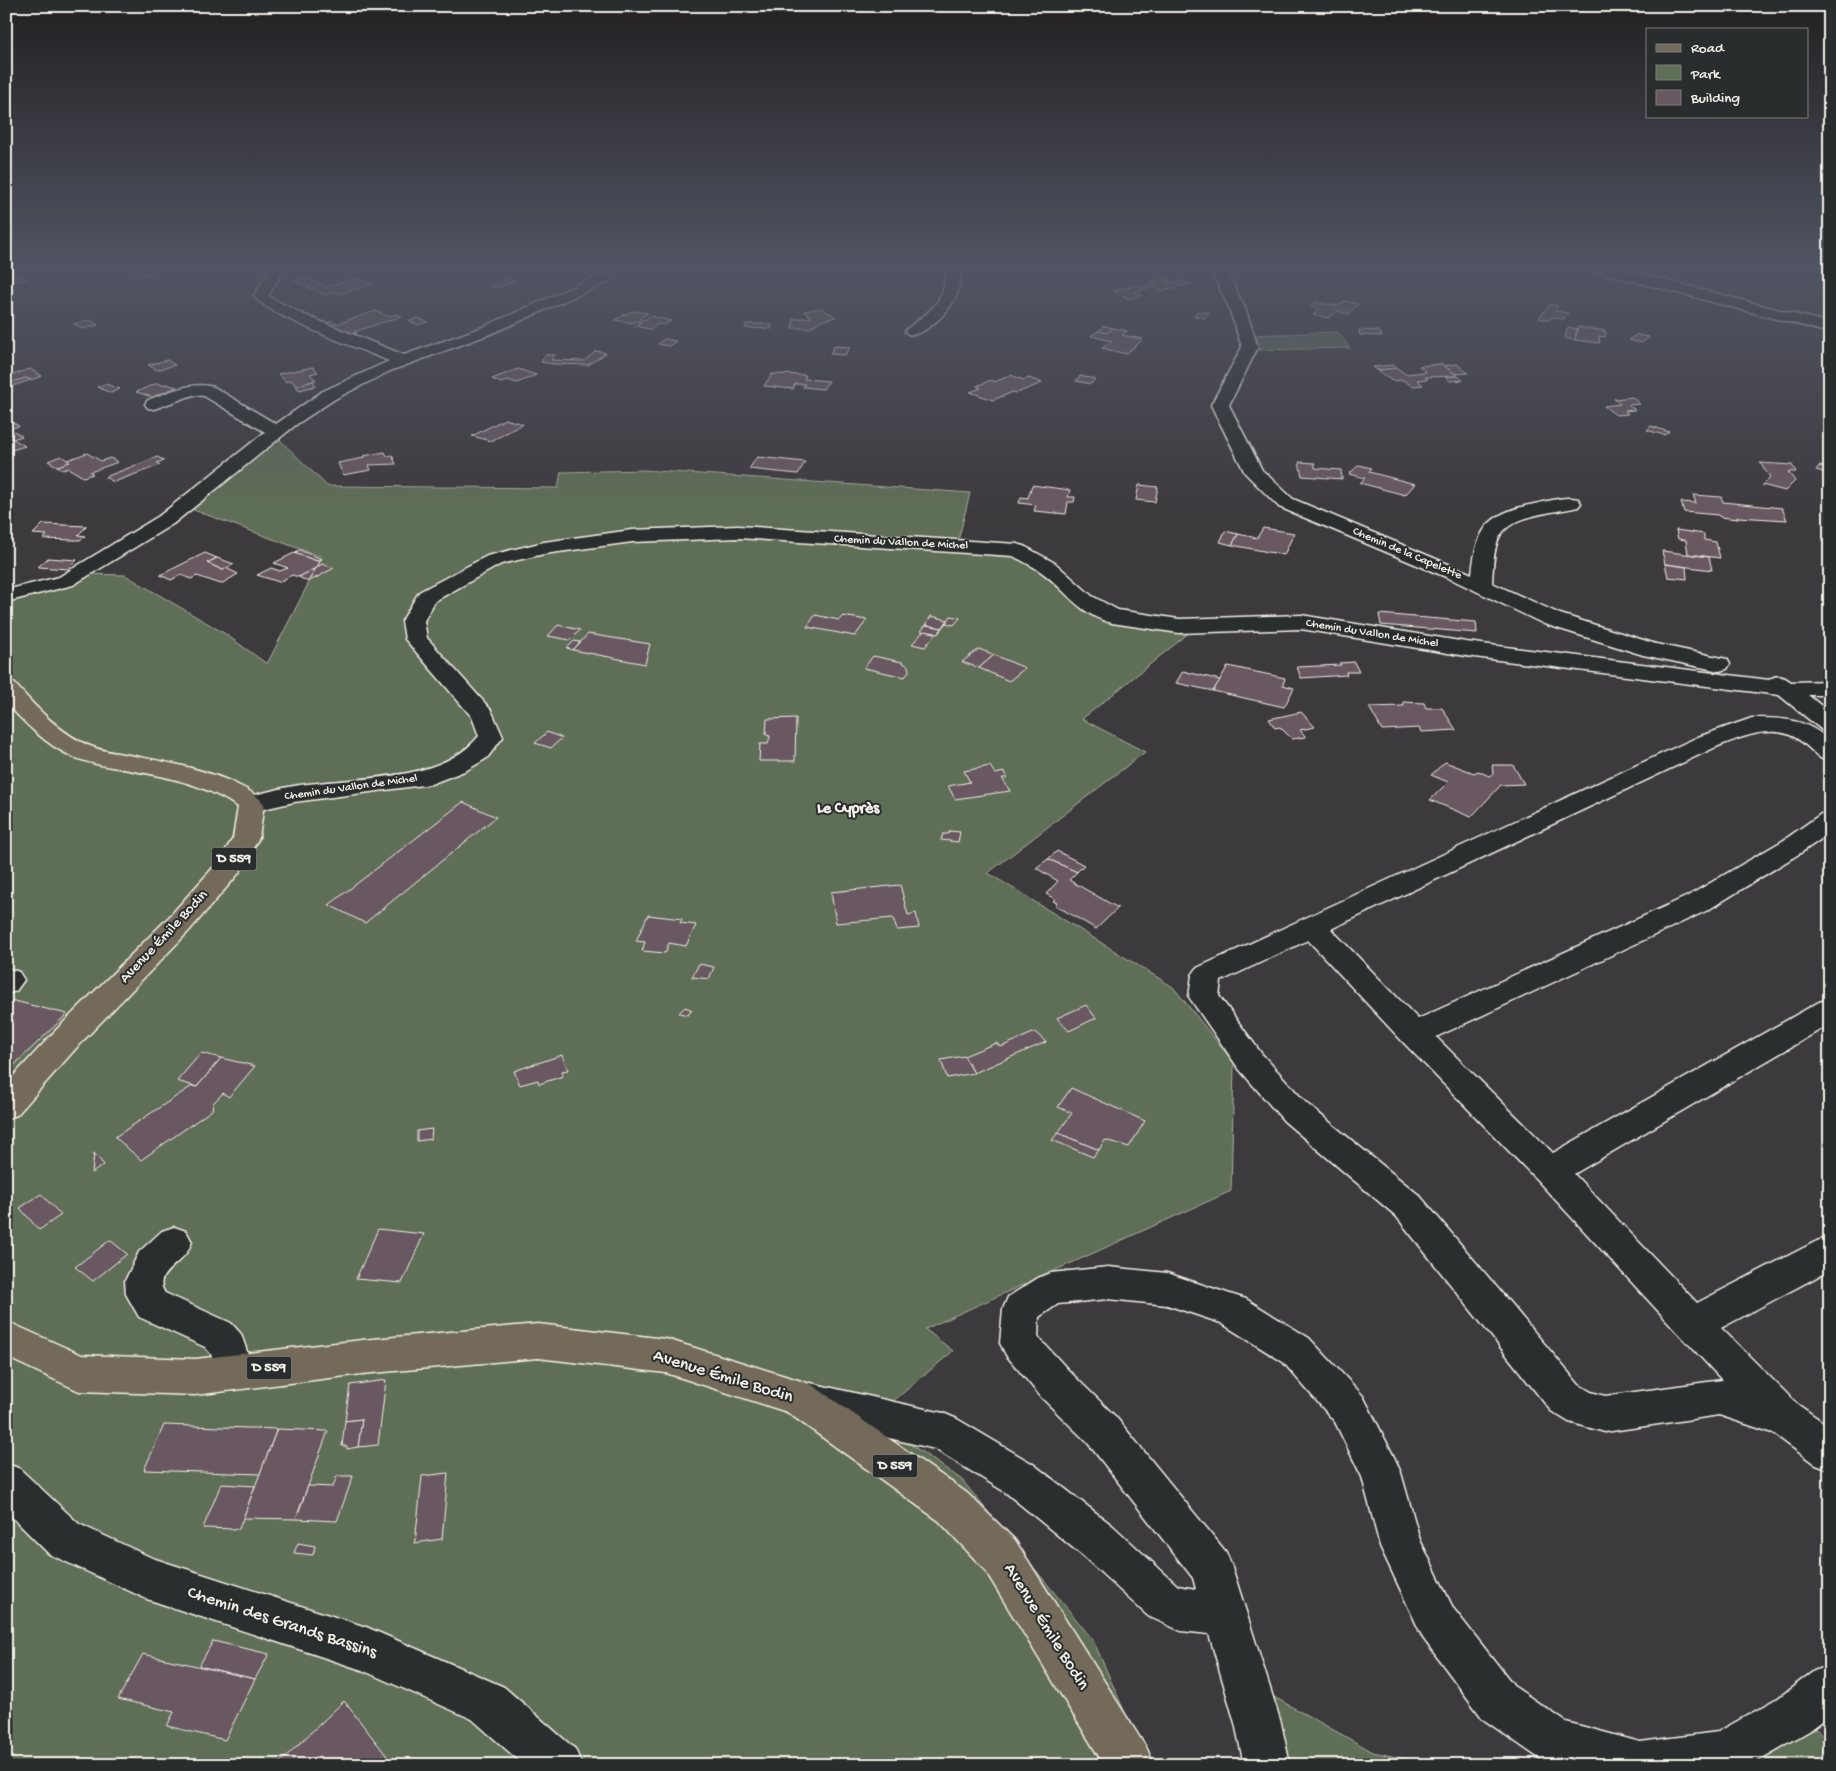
<svg xmlns="http://www.w3.org/2000/svg" width="1836" height="1771" font-family="'Gochi Hand',sans-serif">
<rect width="100%" height="100%" fill="#3d3a3e"/>
<filter id="ink" filterUnits="userSpaceOnUse"><feTurbulence type="fractalNoise" baseFrequency=".02" numOctaves="2"/><feDisplacementMap in="SourceGraphic" scale="10" xChannelSelector="R" yChannelSelector="G"/><feConvolveMatrix kernelMatrix="1 2 1 2 8 2 1 2 1" color-interpolation-filters="sRGB"/></filter>
<g filter="url(#ink)">
<g fill="#5f6e56" stroke="#aab09f">
<path d="M1338 332 1350 348 1257 350 1251 335Z"/>
<path d="M276 436 327 486 558 488 561 472 644 470 970 493 957 545 1040 557 1100 610 1195 628 1082 719 1145 752 988 873 1173 987 1234 1063 1231 1191 925 1329 953 1351 873 1418 962 1480 1093 1640 1148 1765H6V599L79 574 125 575 224 633 267 664 322 557 188 508Z"/>
<path d="M1265 1692 1373 1752 1433 1765H1280Z"/>
<path d="M1816 1729 1830 1745V1765H1730Z"/>
</g>
<g fill="#695962" stroke="#f4f1e8">
<path d="M150 267 153 273 131 277 127 271Z"/>
<path d="M1652 267H1669L1680 271 1673 274Z"/>
<path d="M19 274 27 279 10 283 6 282V278Z"/>
<path d="M305 278 326 287 357 278 372 284 339 294 333 292 325 295 295 281Z"/>
<path d="M1164 278 1170 281 1165 282 1169 284 1180 280 1189 284 1160 291 1153 287 1135 292 1143 295 1129 299 1114 291 1136 285 1140 287 1155 284 1150 282Z"/>
<path d="M507 279 514 281 498 288 491 286Z"/>
<path d="M1344 301 1358 304 1349 314 1337 311 1330 318 1313 315 1319 309 1311 307 1316 302 1339 306Z"/>
<path d="M1550 304 1558 306 1555 311 1568 313 1563 319 1552 317 1549 320 1539 318Z"/>
<path d="M821 308 836 317 820 321 810 328H792L794 319 812 317 804 311Z"/>
<path d="M376 311 388 316 396 314 402 316 354 332 357 333 349 336 323 324 331 321 336 324Z"/>
<path d="M631 311 648 313 639 319 645 320 650 316 671 321 664 325 659 324 650 329 634 326 641 322 635 321 632 323 615 320Z"/>
<path d="M1198 311 1210 313 1206 318 1194 316Z"/>
<path d="M418 318 427 322 418 325 409 321Z"/>
<path d="M90 320 98 325 82 329 74 324Z"/>
<path d="M746 324H772L771 329 745 328Z"/>
<path d="M1104 326 1113 328 1107 333 1098 331Z"/>
<path d="M1568 327 1577 329 1575 340 1565 338Z"/>
<path d="M1578 327 1606 331 1605 337 1599 336 1600 343 1575 340Z"/>
<path d="M1113 328 1127 331 1122 335 1143 339 1126 354 1102 348 1112 341 1091 336 1098 331 1107 333Z"/>
<path d="M1359 330 1379 331 1382 336 1360 335Z"/>
<path d="M1636 335H1637L1649 337 1642 343 1629 340Z"/>
<path d="M664 339 676 341 669 346 658 344Z"/>
<path d="M834 346 850 347 845 355 830 354Z"/>
<path d="M596 351 606 353 588 365 554 364 541 362 545 355H555L551 360 584 361Z"/>
<path d="M167 360 175 365 157 370 148 365Z"/>
<path d="M1442 364 1458 376 1425 377 1428 379 1417 380 1423 385 1412 386 1403 380 1392 381 1377 370 1397 368 1405 374 1426 372 1419 366Z"/>
<path d="M1457 364 1468 373 1456 374 1444 366Z"/>
<path d="M1393 365 1397 368 1377 370 1373 367Z"/>
<path d="M313 367 318 372 310 374 316 380 296 386 291 380 286 382 278 374Z"/>
<path d="M30 369 42 376 31 380 26 378 10 383 6 381V377Z"/>
<path d="M518 369 536 375 517 383 508 380 501 383 492 379Z"/>
<path d="M772 374 806 375 804 379 829 381 823 389 803 387 805 384H795L793 389 764 386Z"/>
<path d="M1011 375 1023 380 1029 378 1042 383 1017 393 1013 392 993 400 970 392 981 388 977 386 991 380 995 382Z"/>
<path d="M1080 376 1095 379 1091 384 1076 381Z"/>
<path d="M1458 376 1463 380 1450 381 1445 377Z"/>
<path d="M26 378 31 380 6 388V384Z"/>
<path d="M313 381 316 386 299 390 296 386Z"/>
<path d="M157 383 162 385 166 384 177 387 152 397 136 392Z"/>
<path d="M105 384 120 389 111 393 97 387Z"/>
<path d="M1632 397 1640 404 1628 405 1635 410 1625 411 1628 414 1616 415 1604 406 1620 404 1614 399Z"/>
<path d="M7 419 19 426 6 430Z"/>
<path d="M505 419 523 424 491 441 472 436Z"/>
<path d="M1651 426 1669 432 1664 435 1647 430Z"/>
<path d="M10 429 22 436 13 439 25 446 6 452V430Z"/>
<path d="M385 452 387 456 392 455 396 464 369 465 371 470 343 475 338 463 364 458 363 456Z"/>
<path d="M87 453 101 461 110 458 118 462 90 472 93 474 83 477 68 468 64 470 57 466 70 462 67 460Z"/>
<path d="M61 456 70 462 57 466 48 461Z"/>
<path d="M157 457 164 460 157 463 160 465 114 482 105 477Z"/>
<path d="M757 457 776 459 805 462 798 474 749 469Z"/>
<path d="M1299 462 1315 463V468L1341 470 1342 479 1302 476Z"/>
<path d="M1760 463 1792 465 1796 472H1788L1795 481 1785 491 1762 485 1770 477Z"/>
<path d="M1359 465 1371 468 1369 472 1415 484 1405 495 1360 483 1365 478 1349 474Z"/>
<path d="M1819 466 1830 469V474L1816 470Z"/>
<path d="M1032 485 1070 490 1068 497H1075L1074 502H1068L1066 514 1034 511 1036 505 1019 503 1021 497 1028 498Z"/>
<path d="M1139 485 1158 487 1155 502 1136 500Z"/>
<path d="M1693 495 1721 497 1723 502 1782 508 1787 520 1737 517 1738 519 1720 517 1718 515 1684 512 1681 502 1696 503Z"/>
<path d="M43 524 87 526 78 535 85 536 80 540H73L43 539 47 535 33 534Z"/>
<path d="M1263 528 1294 533 1284 555 1232 545 1238 534 1257 538Z"/>
<path d="M1676 530 1704 534V540L1716 542 1720 558 1688 554 1686 540 1678 539Z"/>
<path d="M1225 531 1238 534 1232 545 1220 542Z"/>
<path d="M299 550 322 559 317 561 294 553Z"/>
<path d="M1662 551 1709 557 1712 570 1665 564Z"/>
<path d="M205 553 217 558 207 563 223 570 226 568 238 574 221 584 197 576 191 579 181 575 171 580 160 575Z"/>
<path d="M294 553 320 562 316 568 299 577 292 575 279 582 257 575 271 568 280 571 288 568 274 563Z"/>
<path d="M48 558 77 560 68 569 38 567Z"/>
<path d="M217 558 234 564 223 570 207 563Z"/>
<path d="M322 564 334 568 308 582 316 568Z"/>
<path d="M1665 564 1686 567 1687 579 1668 577Z"/>
<path d="M316 568 308 582 299 577Z"/>
<path d="M1379 614 1476 622 1477 633 1381 625Z"/>
<path d="M815 615 839 620 843 616 867 620 855 636 807 627Z"/>
<path d="M931 616 948 620 942 628 926 625Z"/>
<path d="M951 616 960 618 954 625 946 623Z"/>
<path d="M558 625 580 630 570 640 548 636Z"/>
<path d="M926 625 942 628 938 634 921 631Z"/>
<path d="M924 631 936 633 925 647 912 644Z"/>
<path d="M588 634 650 644 645 664 573 650Z"/>
<path d="M574 641 580 642 573 650 567 648Z"/>
<path d="M979 649 994 655 979 668 962 662Z"/>
<path d="M994 655 1025 668 1009 681 979 668Z"/>
<path d="M873 656 902 662 908 666 909 671 905 677 864 668Z"/>
<path d="M1354 662 1359 672H1346L1347 675 1301 678 1297 667 1341 665 1339 663Z"/>
<path d="M1228 666 1285 678 1283 685 1294 688 1284 707 1213 691Z"/>
<path d="M1183 671 1220 680 1213 691 1176 683Z"/>
<path d="M1403 702 1424 703 1426 708H1442L1456 730 1421 732 1419 728 1382 730 1369 707 1404 706Z"/>
<path d="M1301 712 1315 727 1300 730 1306 737 1292 739 1280 727 1275 728 1269 719Z"/>
<path d="M796 718 795 761H759L760 744H768L770 736 766 735 767 719Z"/>
<path d="M547 732 562 738 551 748 535 743Z"/>
<path d="M1445 762 1474 773 1478 771 1489 776 1493 774 1492 765H1513L1524 784 1501 785 1471 817 1430 800 1448 782 1431 775Z"/>
<path d="M990 766 995 774 1004 772 1007 778H1002L1010 791 955 799 948 786 970 782 964 771Z"/>
<path d="M463 802 496 817 365 923 329 905Z"/>
<path d="M950 831 960 832 958 842 941 840 943 834H948Z"/>
<path d="M1057 851 1084 865 1077 872 1048 859Z"/>
<path d="M1048 859 1077 872 1069 880 1118 908 1096 929 1055 905 1057 903 1053 901 1055 899 1046 894 1058 881 1036 868Z"/>
<path d="M900 885 908 915 916 913 919 928 897 930 893 918 836 923 831 892Z"/>
<path d="M648 915 682 919 680 923 696 925 686 946 669 943 665 953 642 951 645 942 636 941Z"/>
<path d="M699 964 714 967 709 979 692 977Z"/>
<path d="M6 999 67 1014 6 1073Z"/>
<path d="M1086 1005 1096 1018 1069 1031 1057 1018Z"/>
<path d="M685 1007 692 1010 688 1015 679 1013Z"/>
<path d="M1035 1032 1046 1042 974 1073 964 1056 996 1043 1001 1047Z"/>
<path d="M201 1053 221 1058 197 1087 177 1081Z"/>
<path d="M562 1055 568 1070 562 1071 563 1076 539 1084 538 1080 520 1085 514 1071Z"/>
<path d="M964 1056 974 1073 947 1078 941 1060Z"/>
<path d="M221 1058 255 1066 229 1097 223 1093 213 1103 212 1110 141 1160 115 1137 192 1086 197 1087Z"/>
<path d="M1071 1088 1145 1121 1129 1147 1105 1140 1099 1150 1058 1133 1072 1113 1058 1107Z"/>
<path d="M432 1129 431 1139 417 1141V1131Z"/>
<path d="M1058 1133 1099 1150 1093 1157 1052 1140Z"/>
<path d="M94 1153 104 1165 92 1173Z"/>
<path d="M41 1194 61 1215 39 1230 20 1208Z"/>
<path d="M378 1229 424 1234 402 1283 356 1279Z"/>
<path d="M110 1240 127 1254 93 1281 75 1267Z"/>
<path d="M386 1380 378 1445 358 1447 362 1419 345 1421 350 1385Z"/>
<path d="M362 1419 358 1447 347 1449V1446H342L345 1421Z"/>
<path d="M164 1425 277 1429 260 1474 144 1470Z"/>
<path d="M277 1429 328 1431 296 1519 243 1518Z"/>
<path d="M448 1473 442 1539 415 1543 422 1476Z"/>
<path d="M337 1476H353L337 1521 296 1519 308 1486 333 1487Z"/>
<path d="M221 1484 255 1486 239 1529 203 1528Z"/>
<path d="M298 1543 315 1546 313 1555 294 1553Z"/>
<path d="M213 1641 269 1654 255 1679 199 1666Z"/>
<path d="M143 1654 255 1679 225 1740 167 1726 174 1712 118 1699Z"/>
<path d="M344 1701 390 1760 385 1765H277Z"/>
</g>
<g fill="none" stroke-linecap="round" stroke-linejoin="round">
<g stroke="#f4f1e8" stroke-width="3">
<g id="minor">
<path d="M271 267H285L268 296 302 314 404 355 483 327 602 274H612L614 277 612 280 493 333 390 371 335 399 297 424 173 524 73 585 6 602V590L59 577 159 516 265 432 204 396 193 395 154 409 148 408 145 404 148 400C170 392 190 381 214 387L276 424 323 391 389 361C363 350 266 315 254 296Z"/>
<path d="M946 267H960C960 278 960 289 955 298 949 312 923 338 908 334L905 331 908 328C933 309 946 301 946 267Z"/>
<path d="M1210 267H1224L1245 308 1258 347 1229 405 1262 470 1293 499 1472 574C1477 524 1491 512 1539 503 1552 500 1566 496 1578 499L1581 503 1578 507C1554 513 1508 514 1498 540 1493 553 1493 569 1492 583L1560 614 1656 644 1727 659 1730 664 1727 669 1719 671 1643 655 1544 624 1453 580 1279 507 1245 473 1211 405 1242 347 1229 308Z"/>
<path d="M1589 267H1614L1830 323V333L1591 270Z"/>
<path d="M738 526 1017 544 1024 546 1055 563 1092 596 1118 610 1179 619 1301 615 1466 642 1769 680C1776 674 1784 676 1791 682L1830 681V695H1808L1830 713V732L1822 730 1779 695 1466 656 1301 629 1179 633 1112 623C1077 614 1066 589 1040 571 1031 565 1022 561 1013 556L738 538 632 542 544 554 501 564 435 601 424 621 427 638 491 710 503 737 487 758 467 770 431 784 294 802 251 812 242 810 238 804 242 798C259 794 277 789 294 786 352 776 439 785 479 736L472 717 405 639 402 621 419 592 487 556 544 542 632 530Z"/>
<path d="M1752 718C1784 718 1805 718 1830 741V762C1817 759 1812 749 1802 742 1776 721 1742 737 1716 747L1331 929 1418 1019 1688 896 1784 840 1821 814 1830 812V833L1802 852 1708 910 1436 1037 1553 1153 1819 1002 1830 999V1024L1574 1174 1697 1303 1817 1241 1830 1237V1270L1721 1328 1797 1404 1830 1427V1470L1816 1465 1773 1433 1719 1415 1605 1432 1569 1422 1551 1411 1396 1216 1284 1121 1239 1069 1189 997 1192 975 1197 968 1698 737ZM1308 940 1403 1042 1538 1181 1722 1380 1605 1396 1591 1392 1579 1385 1420 1196 1306 1103 1261 1053 1219 996 1221 981Z"/>
<path d="M9 969 19 972 24 980 16 991 6 994V970Z"/>
<path d="M174 1227 186 1231 192 1242C190 1245 189 1250 186 1253 178 1265 152 1276 165 1293L231 1323 241 1334 254 1372 248 1384 235 1390 222 1384 211 1354 205 1347 139 1317 126 1294 125 1281 139 1252 162 1231Z"/>
<path d="M1108 1267 1167 1273 1233 1295 1246 1299 1309 1338 1363 1396 1395 1459 1401 1473 1420 1540 1453 1608 1515 1687 1566 1722 1640 1742 1718 1732 1777 1699 1814 1671 1830 1665V1715L1809 1731 1750 1765H1554L1539 1758 1483 1719 1423 1638 1380 1546 1362 1477 1335 1422 1283 1362 1221 1323 1167 1305 1108 1299 1058 1304 1039 1317 1038 1337 1070 1372 1115 1416 1226 1552 1232 1567 1281 1723 1290 1765H1244L1235 1723 1209 1634 1181 1631 1148 1616 1083 1556 1005 1492 935 1449 810 1419 796 1414 791 1401 796 1388 810 1383 943 1413 957 1419 1033 1464 1113 1526 1178 1586 1196 1589 1193 1578 1087 1442 1042 1398 1006 1355 1000 1343 1003 1309 1008 1297 1038 1278 1051 1273Z"/>
<path d="M6 1463 20 1469 79 1524 152 1558 366 1627 504 1687 575 1749 582 1765H524L472 1719 362 1670 147 1599 49 1554 6 1511Z"/>
</g>
</g>
<g stroke="#f4f1e8" stroke-width="3">
<g id="major">
<path d="M6 681 14 683C36 707 59 733 90 746 104 752 119 753 134 756 170 763 207 769 240 786 249 790 258 796 264 804L259 838 239 873 189 931 78 1046 17 1115 6 1119V1084L56 1030 169 917 219 861 233 838 238 807C203 783 163 776 123 769 105 766 87 763 71 756 45 744 25 723 6 703Z"/>
<path d="M6 1321 82 1355 195 1359 362 1340 538 1324 666 1339 798 1380 812 1385 967 1493 1015 1540 1147 1749 1154 1765H1104L985 1570 939 1521 787 1412 666 1373 538 1358 362 1374 195 1395 79 1391 6 1357Z"/>
</g>
</g>
<use href="#minor" fill="#2a2d2e" fill-rule="evenodd"/>
<use href="#major" fill="#736b5a" fill-rule="evenodd"/>
</g>
</g>
<linearGradient id="sky" x2="0" y2="1"><stop stop-color="#222022"/><stop offset="0.52" stop-color="#515563"/><stop offset="1" stop-color="#515563" stop-opacity="0"/></linearGradient>
<rect width="1836" height="515" fill="url(#sky)"/>
<g text-anchor="middle" dominant-baseline="central" stroke-width="4" stroke-linejoin="round" paint-order="stroke">
<g font-size="12" fill="#f4f1e8" stroke="#2a2d2e">
<text transform="translate(901 543) rotate(3)">Chemin du Vallon de Michel</text>
<text transform="translate(1407 554) rotate(23)">Chemin de la Capelette</text>
<text transform="translate(1372 634) rotate(9)">Chemin du Vallon de Michel</text>
<text transform="translate(351 788) rotate(-8)">Chemin du Vallon de Michel</text>
</g>
<g fill="#2a2d2e" stroke="#b7b6b0" stroke-width="1">
<rect x="211.5" y="847.5" width="45" height="23" rx="4"/>
<rect x="246.5" y="1356.5" width="45" height="23" rx="4"/>
<rect x="872.5" y="1454.5" width="45" height="23" rx="4"/>
</g>
<g font-size="14" font-weight="bold" fill="#f4f1e8">
<text x="234" y="859">D 559</text>
<text x="269" y="1368">D 559</text>
<text x="895" y="1466">D 559</text>
</g>
<g font-size="15" fill="#f4f1e8" stroke="#2a2d2e">
<text transform="translate(164 937) rotate(-47)">Avenue Émile Bodin</text>
</g>
<g font-size="16" font-weight="bold" fill="#f4f1e8" stroke="#2a2d2e">
<text x="848" y="809">Le Cyprès</text>
</g>
<g font-size="18" fill="#f4f1e8" stroke="#2a2d2e">
<text transform="translate(723 1377) rotate(17)">Avenue Émile Bodin</text>
<text transform="translate(282 1623) rotate(18)">Chemin des Grands Bassins</text>
<text transform="translate(1046 1627) rotate(58)">Avenue Émile Bodin</text>
</g>
</g>
<rect width="1836" height="1771" fill="none" stroke="#2a2d2e" stroke-width="25"/>
<rect x="12" y="12" width="1811" height="1746" fill="none" stroke="#f4f1e8" stroke-width="2" filter="url(#ink)"/>
<rect x="1646" y="28" width="162" height="90" fill="#2a2d2e" stroke="#7b7b78"/>
<rect x="1656" y="44" width="25" height="8" fill="#736b5a" stroke="#7b7b78"/>
<text x="1691" y="52" font-size="15" fill="#f4f1e8">Road</text>
<rect x="1656" y="65" width="25" height="15" fill="#5f6e56" stroke="#7b7b78"/>
<text x="1691" y="78" font-size="15" fill="#f4f1e8">Park</text>
<rect x="1656" y="90" width="25" height="15" fill="#695962" stroke="#7b7b78"/>
<text x="1691" y="102" font-size="15" fill="#f4f1e8">Building</text>
</svg>
